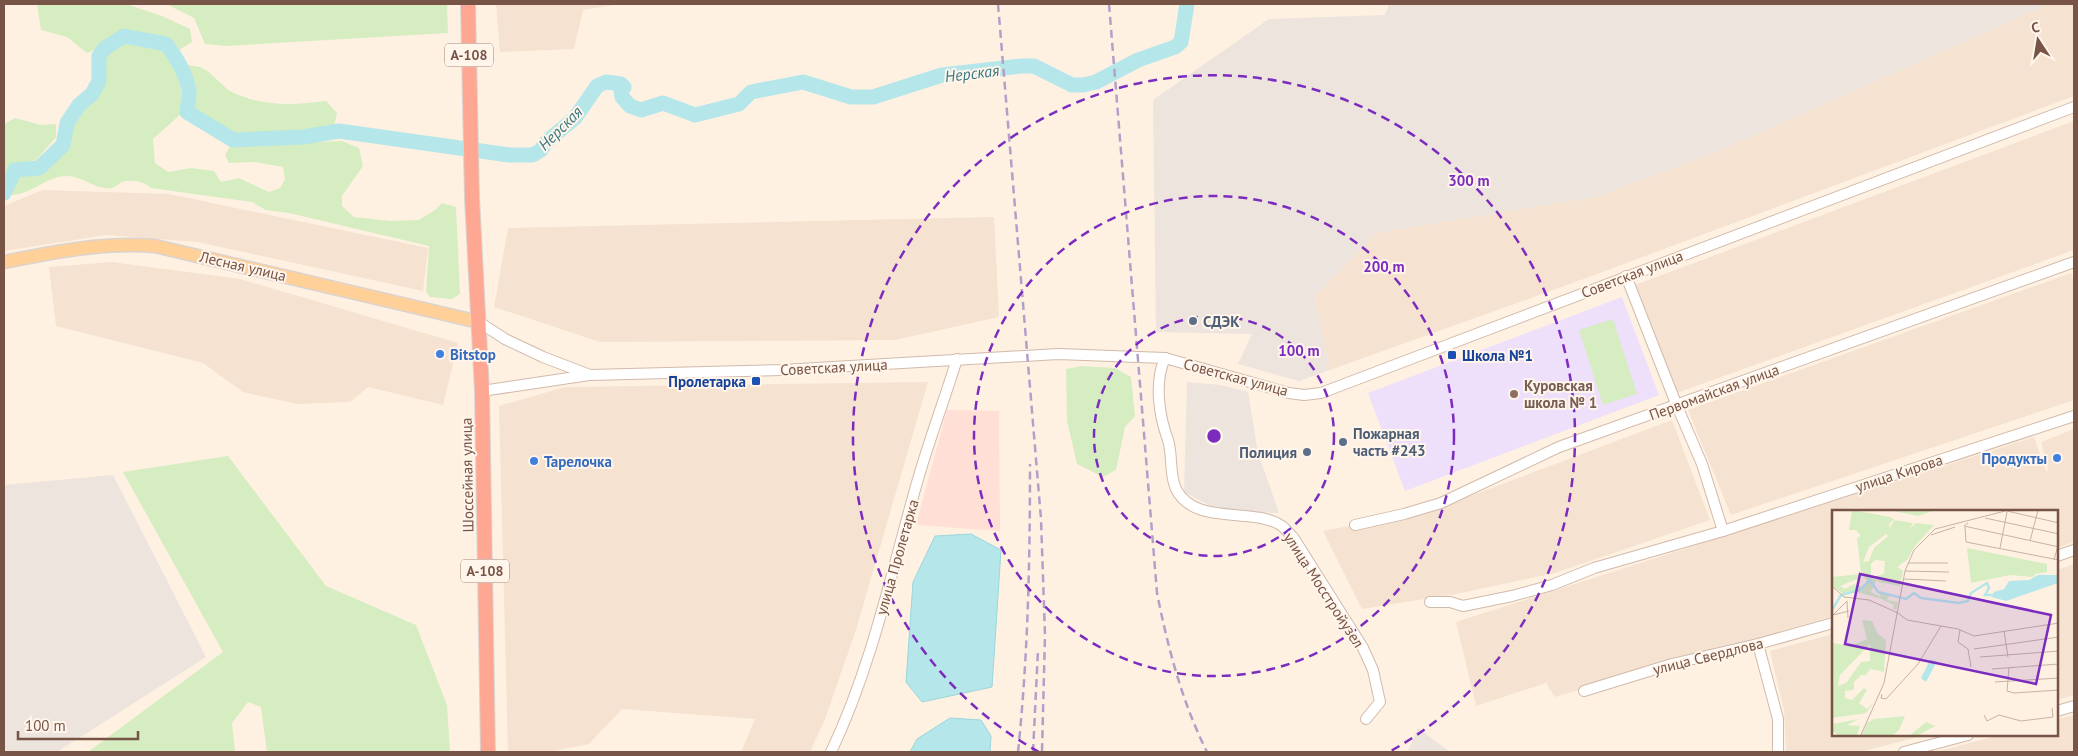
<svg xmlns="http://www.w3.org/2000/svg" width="2078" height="756" font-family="'PT Sans',sans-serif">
<rect width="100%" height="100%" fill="#fef1e2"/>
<g fill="#f6e2d0">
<path d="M496 4H620L583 10 574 49 500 52Z"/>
<path d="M2049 4H2074V96L1581 280 1330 370 1315 296 1377 233 1595 197 1714 153Z"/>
<path d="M2074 121V250L1674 394 1635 285Z"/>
<path d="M42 190 169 194 428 248 423 291 197 242 107 235 4 251V206Z"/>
<path d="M994 217 999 317 895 340 600 342 494 307 508 228Z"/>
<path d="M112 262 240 279 458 343 443 405 368 387 350 402 297 404 243 392 203 363 56 326 49 267Z"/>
<path d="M2071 273 2074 283V400L1731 515 1688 410Z"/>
<path d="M928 382 856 630 825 719 810 752H741L755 719 622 709 589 744 549 752H508L499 406 565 387Z"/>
<path d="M1672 420 1710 520 1555 573 1456 594 1362 609 1323 531 1433 510Z"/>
<path d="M2074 429V542L2057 548V511H1833V616L1555 697 1546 683 1476 706 1456 622 2034 437 2046 471 2048 470 2041 442Z"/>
<path d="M2074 564V695L2057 700V570Z"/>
<path d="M1833 634V735H1926L1860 752H1786L1784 710 1770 651Z"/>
<path d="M2074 715V752H1935L2000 735H2057V719Z"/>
</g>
<path fill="#ffdfd6" d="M947 410 999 411 1000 531 916 525Z"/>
<g fill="#ede4de">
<path d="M1389 4H2049L1714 153 1595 197 1377 233 1315 296 1330 370 1299 381 1238 364 1252 334 1156 332 1153 100 1269 19 1385 15Z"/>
<path d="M1187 382 1221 385 1248 392 1258 453 1279 513 1220 511 1184 492Z"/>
<path d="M113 475 206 657 57 752H4V485Z"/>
<path d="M1418 728 1450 752H1401L1408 751Z"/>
</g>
<path fill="#eedffa" d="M1622 297 1659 395 1405 491 1368 393Z"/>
<g fill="#d5edc0">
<path d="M37 4H126L162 16 190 29 192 42 179 50 167 41 119 31 98 48 87 53 67 37 41 30Z"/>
<path d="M166 4H447L448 33 226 46 205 44 194 18Z"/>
<path d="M125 41 164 48C177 72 183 85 182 113L153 139 155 163 168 172 191 168 214 171 221 182 239 178 269 192 280 188 285 179 283 167 254 162 229 163 225 155 231 145 342 141 359 148 363 166 342 196V206L354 217 390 221 419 220 435 210 442 203 456 207 460 294 452 299 430 297 426 292 429 246 289 213 266 210 252 202 151 188C145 182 131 179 122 182 119 183 116 187 112 188 97 191 83 176 67 176 46 176 30 196 10 195L14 181 20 174 42 172 66 147 71 125 82 109 95 98 100 87 104 70V56Z"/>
<path d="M187 65C191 66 198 66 202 68 213 73 221 86 232 92 263 107 294 105 326 101L337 113 334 126 307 132 233 133 197 114 191 108 195 94Z"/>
<path d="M15 118 41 125 56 124V137L36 160 13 165 4 174V124Z"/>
<path d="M1613 319 1637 394 1603 405 1579 330Z"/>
<path d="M1081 366 1115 368 1131 377 1135 416 1125 427 1116 470 1103 477 1077 464 1067 421 1066 369Z"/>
<path d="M228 456 326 586 416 625 447 705 450 752H267L261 707 248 702 232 723 235 752H88L223 652 123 472Z"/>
</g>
<g fill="#b5e6e9" stroke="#9bd7dc">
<path d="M971 534 1001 550 992 687 922 702 906 682 913 582 935 536Z"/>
<path d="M950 718 981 720 991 736 990 752H910L917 739Z"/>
</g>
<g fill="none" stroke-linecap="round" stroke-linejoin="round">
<path stroke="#b5e6e9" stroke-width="15" d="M4 193 15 170 39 168 63 145 67 123 79 105 92 94 99 81V56L105 48 124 36 166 44C176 57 187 75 189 92 190 98 187 105 187 112L233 140 303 137 339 131 509 155H533L541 150 547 141 575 118 597 86 606 82 621 84 624 87 621 92 622 97 630 106 641 110 663 103 695 115 739 104 751 92 803 82 851 97H873L942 75 1021 66H1034L1072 85H1083L1096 82 1138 60 1175 47 1181 42 1187 4"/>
<g stroke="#d2baaa" stroke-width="12">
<g id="minor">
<path d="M1626 276 1677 406 1702 464 1723 531"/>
<path d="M479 322 505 339 543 357 590 375 782 370 1058 354 1165 358 1289 393 1304 395 1321 393 2074 107"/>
<path d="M1165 358C1154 382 1159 416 1168 440 1173 457 1169 474 1176 489 1195 527 1253 506 1282 526 1286 529 1289 534 1293 537L1363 648 1373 670 1380 702 1366 719"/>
<path d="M482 391 589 375"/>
<path d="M1355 525 1404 514 1441 503 1559 447 2074 262"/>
<path d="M2057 556 2074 550"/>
<path d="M1430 602H1450L1463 606 1512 596 1552 585 1594 568 1723 531 2074 416"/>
<path d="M1758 644 1778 719V752"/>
<path d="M1584 691 1672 664 1758 644 1833 623"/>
<path d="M2057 711 2074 706"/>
<path d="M831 752C871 668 891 575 916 486 928 443 944 401 957 359"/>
<path d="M1904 752 1968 735"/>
</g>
</g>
<g stroke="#dcd3cf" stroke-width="15">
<path id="major" d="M4 262C54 252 103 242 155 246L479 322"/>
</g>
<g stroke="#dcd3cf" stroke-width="16">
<path id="highway" d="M468 4 472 198 482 391 488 752"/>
</g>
<use href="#minor" stroke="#fff" stroke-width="10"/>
<use href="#major" stroke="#ffd199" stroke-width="12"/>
<use href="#highway" stroke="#fea894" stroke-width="14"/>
<g stroke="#b3a0c9" stroke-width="2.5" stroke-dasharray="8 5" stroke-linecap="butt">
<path d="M998 4 1041 519 1045 635 1042 752"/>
<path d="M1109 4 1157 593C1168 648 1182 702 1207 752"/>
<path d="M1018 752C1028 656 1030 561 1030 464"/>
<path d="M1033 752 1038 650"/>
</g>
</g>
<g fill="none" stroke="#7b2cbf" stroke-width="2.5" stroke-dasharray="9 6">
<circle cx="1214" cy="436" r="120"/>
<circle cx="1214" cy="436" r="240"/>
<path d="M1039 752A361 361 0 1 1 1389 752"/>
</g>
<g fill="#5c6f8a" stroke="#fff5eb" stroke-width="2">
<circle cx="1193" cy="321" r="5"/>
<circle cx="1343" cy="442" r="5"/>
<circle cx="1307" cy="452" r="5"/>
</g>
<g fill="#3f7fe0" stroke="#fff5eb" stroke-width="2">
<circle cx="440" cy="354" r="5"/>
<circle cx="2057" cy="458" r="5"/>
<circle cx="534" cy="461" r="5"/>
</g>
<g fill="#1a4fb4" stroke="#fff5eb" stroke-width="2">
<rect x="1447" y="350" width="10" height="10" rx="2.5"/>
<rect x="751" y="376" width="10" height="10" rx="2.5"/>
</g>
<circle fill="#8d6e63" stroke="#fff5eb" stroke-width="2" cx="1514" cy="394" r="5"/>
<g text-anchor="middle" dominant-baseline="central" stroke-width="4" stroke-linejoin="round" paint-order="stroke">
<g fill="#fff5eb" stroke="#a08478" stroke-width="1">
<rect x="445" y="43.5" width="48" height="23" rx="4"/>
<rect x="461" y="559.5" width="48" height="23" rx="4"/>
</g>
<g font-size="14" font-weight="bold" fill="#785446">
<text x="469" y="55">А-108</text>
<text x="485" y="571">А-108</text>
</g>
<g font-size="15" fill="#785446" stroke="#fff5eb">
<text transform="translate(243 266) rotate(13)">Лесная улица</text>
<text transform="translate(1632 274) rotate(-21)">Советская улица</text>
<text transform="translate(834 367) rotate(-3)">Советская улица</text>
<text transform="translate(1236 377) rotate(15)">Советская улица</text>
<text transform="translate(1714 392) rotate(-20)">Первомайская улица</text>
<text transform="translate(1899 473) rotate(-18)">улица Кирова</text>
<text transform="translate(467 475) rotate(-91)">Шоссейная улица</text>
<text transform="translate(897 557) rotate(-74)">улица Пролетарка</text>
<text transform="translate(1324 590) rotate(57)">улица Мосстройузел</text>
<text transform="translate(1708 656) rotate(-14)">улица Свердлова</text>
</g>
<g font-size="15" font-weight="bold" fill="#4e5e75" stroke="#fff5eb" text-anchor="start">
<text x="1203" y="321">СДЭК</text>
<text x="1353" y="433">Пожарная<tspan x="1353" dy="17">часть #243</tspan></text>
<text x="1297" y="452" text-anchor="end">Полиция</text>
</g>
<g font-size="15" font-weight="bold" fill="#366cbe" stroke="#fff5eb" text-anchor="start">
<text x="450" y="354">Bitstop</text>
<text x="2047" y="458" text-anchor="end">Продукты</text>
<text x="544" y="461">Тарелочка</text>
</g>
<g font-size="15" font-weight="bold" fill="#164399" stroke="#fff5eb" text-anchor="start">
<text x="1462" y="355">Школа №1</text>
<text x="746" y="381" text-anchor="end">Пролетарка</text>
</g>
<g font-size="15" font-weight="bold" fill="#785e54" stroke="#fff5eb" text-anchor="start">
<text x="1524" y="385">Куровская<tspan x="1524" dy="17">школа № 1</tspan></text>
</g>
<g font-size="16" font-style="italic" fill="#39787f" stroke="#fff5eb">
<text transform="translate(972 73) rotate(-7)">Нерская</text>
<text transform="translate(560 128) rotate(-45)">Нерская</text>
</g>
</g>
<g transform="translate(1832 510)">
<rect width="226" height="226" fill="#fef1e2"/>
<path d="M20 0 58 7 62 9 57 14 58 18 62 10 81 13 77 19 84 13 102 15 83 36 75 50 65 57 71 61 68 76 46 72 45 69 42 67 52 64 53 51 43 50 39 54V67L45 70 39 82 49 87 46 82 58 85 55 90 66 92 64 100 61 99 62 95 47 88 25 82 39 70 35 71 29 63 25 28 29 26 24 20H17ZM54 24 56 26 42 38 37 51 31 52 37 37ZM57 0H103L86 6ZM135 38 215 54V62L203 64 201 67 178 65 139 73ZM28 64V68L8 76 13 79 22 74 30 77 28 80 11 84 0 75V67ZM30 110 40 111 46 124 54 130 52 162 38 159 34 165H29L22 172V180L13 181V188L20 190 32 178 35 180 27 193 35 199 43 191 34 203 0 208V127L1 133 18 136 35 129ZM38 134V151L29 152 15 172 6 176 8 165ZM73 206 67 220 60 226 29 227 35 213 42 209ZM27 209 15 215 28 216 25 226H6L0 220V214ZM94 212 103 216 85 226H77Z" fill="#d5edc0" fill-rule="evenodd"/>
<path d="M206 65H226V73L174 91 160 87 162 82 172 79 177 71 197 70ZM98 150 105 151 94 172 89 168Z" fill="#b5e6e9"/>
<path fill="none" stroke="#b5e6e9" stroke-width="2.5" d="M0 100 9 85 28 80 38 70 46 82 74 89 82 83 89 88 127 93 136 91 139 83 155 73 157 78 153 85H163"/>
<path fill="none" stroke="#c8b2a4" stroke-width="1" d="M175 1 227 13M153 8 227 24M136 13 132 16 227 37M133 17 134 32 227 50M99 25 123 17M198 31 206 0M168 38 175 2M222 50 227 32M76 53H116M73 61 117 62M72 69 114 71M0 76 12 87 37 90 66 103M15 91 16 108M66 103 75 110 126 119 142 126 227 113M1 105 15 91M1 105 17 101M128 120 126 132 136 139 139 157M172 121 176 147M142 139 227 127M148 147 227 141M177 158 175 181 182 183 227 180M160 159 227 154M163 172 227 168M50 184 49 188 54 189 86 154 109 116M152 205 155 211 167 205 189 211 221 207 220 198M28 227 52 173 73 61 82 40 103 19 177 0"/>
<path fill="#7b2cbf" fill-opacity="0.15" stroke="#7b2cbf" stroke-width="2.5" d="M28 64 219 105 204 174 13 134Z"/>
<rect width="226" height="226" fill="none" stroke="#785446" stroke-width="2.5"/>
</g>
<circle cx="1214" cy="436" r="8" fill="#7b2cbf" stroke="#fff5eb" stroke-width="2.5"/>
<g font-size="15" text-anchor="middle" font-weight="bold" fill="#7b2cbf" stroke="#fff5eb" stroke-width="4" stroke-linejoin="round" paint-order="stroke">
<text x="1469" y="186">300 m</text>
<text x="1384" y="272">200 m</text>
<text x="1299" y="356">100 m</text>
</g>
<rect width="2078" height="756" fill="none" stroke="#785446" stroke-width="10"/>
<g transform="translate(2038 40) rotate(348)" stroke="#fff5eb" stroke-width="4" paint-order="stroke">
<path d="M0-4L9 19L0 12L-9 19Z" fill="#785446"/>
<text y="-8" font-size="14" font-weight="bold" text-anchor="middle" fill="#785446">С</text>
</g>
<path d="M18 731v8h120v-8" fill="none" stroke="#785446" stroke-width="2.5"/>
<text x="25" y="731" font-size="15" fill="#785446" stroke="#fff5eb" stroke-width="4" paint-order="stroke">100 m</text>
</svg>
